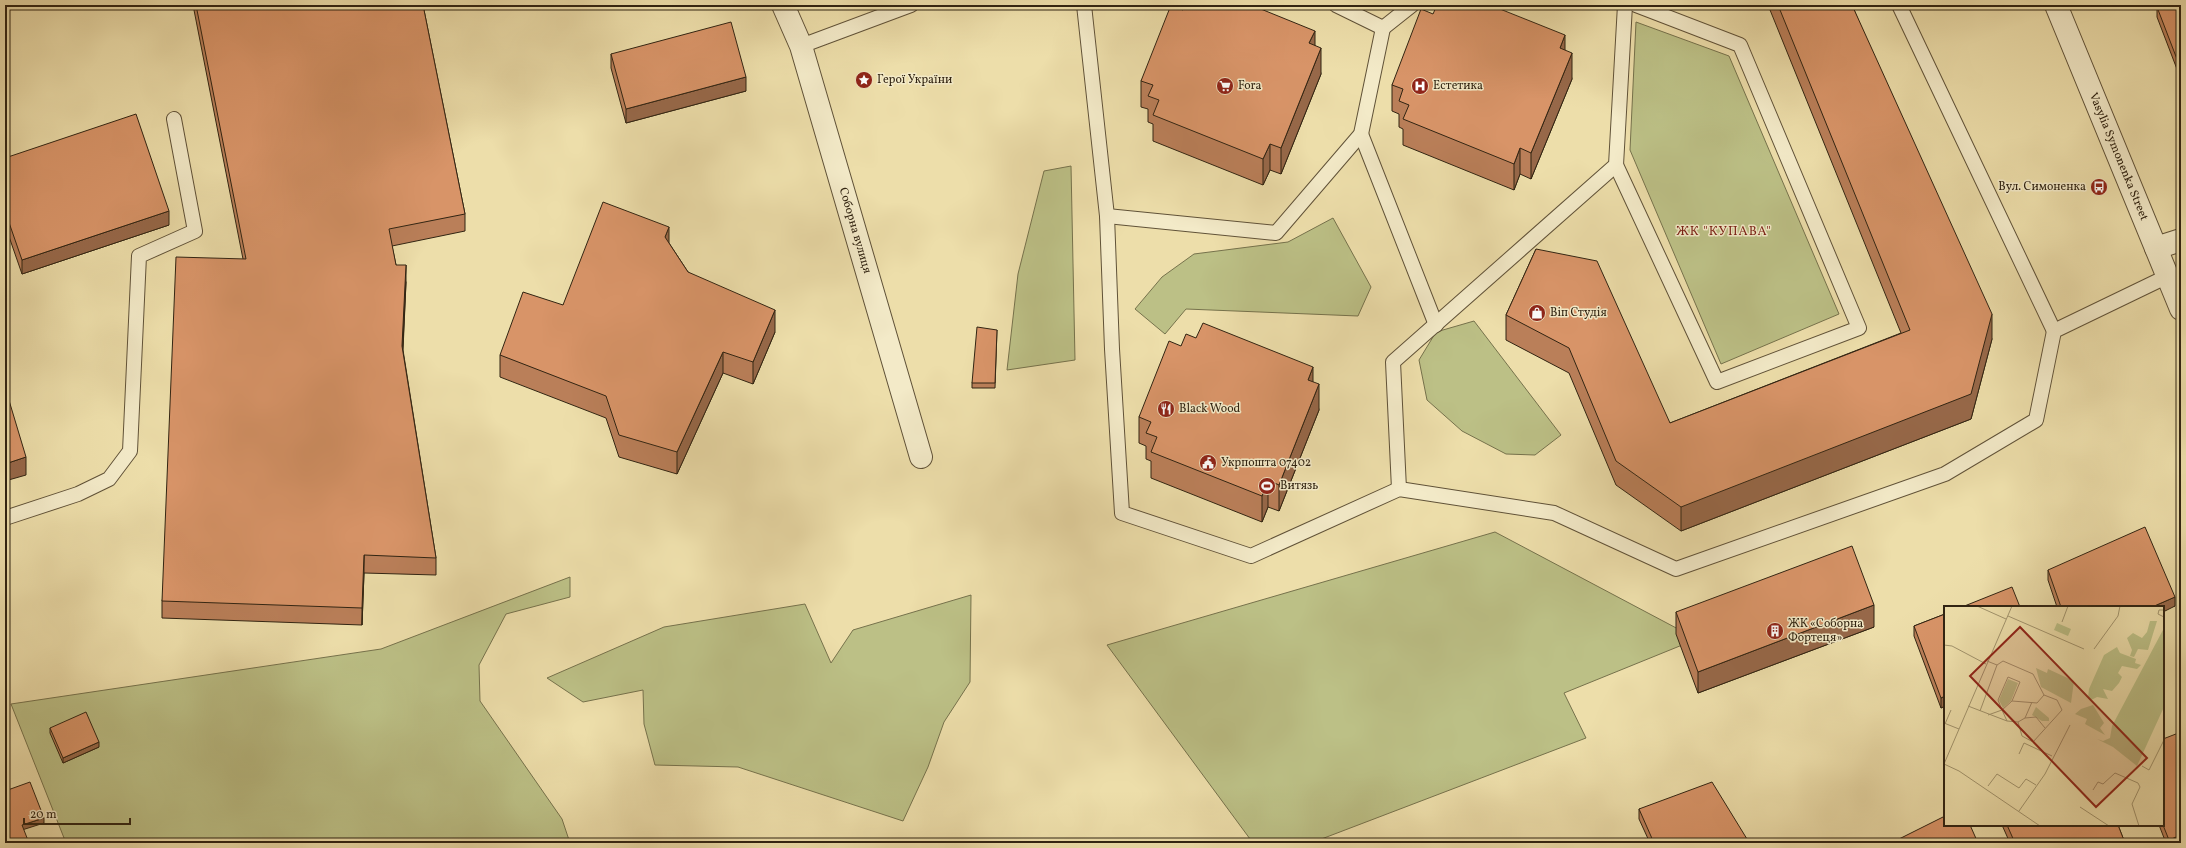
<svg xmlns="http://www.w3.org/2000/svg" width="2186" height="848" font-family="Vollkorn,serif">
<rect width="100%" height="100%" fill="#eddeaa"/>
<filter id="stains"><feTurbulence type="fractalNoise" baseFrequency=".005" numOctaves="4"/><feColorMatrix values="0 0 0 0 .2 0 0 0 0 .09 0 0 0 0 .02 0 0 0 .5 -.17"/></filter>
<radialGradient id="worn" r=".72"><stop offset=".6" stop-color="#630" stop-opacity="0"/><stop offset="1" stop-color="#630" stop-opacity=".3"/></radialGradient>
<g fill="#bcc086" stroke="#76724c">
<path d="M1636 22 1729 56 1839 314 1721 364 1630 150Z"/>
<path d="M1071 166 1075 360 1007 370 1018 274 1044 171Z"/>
<path d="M1333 218 1371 287 1358 316 1186 309 1165 334 1135 309 1162 277 1194 254 1288 242Z"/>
<path d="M1474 321 1561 435 1535 455 1506 454 1462 431 1427 400 1419 360 1436 332Z"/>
<path d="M1495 532 1697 639 1564 693 1586 738 1311 843H1253L1107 645Z"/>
<path d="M570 577V597L506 614 479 665 480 701 562 819 570 843H66L11 704 381 649Z"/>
<path d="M971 595 970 682 944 722 928 767 903 821 738 767 655 765 644 724 643 690 583 702 547 678 664 627 805 604 831 663 853 630Z"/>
</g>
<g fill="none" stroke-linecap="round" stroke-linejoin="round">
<g stroke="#605238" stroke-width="16">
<g id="service">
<path d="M1084 5 1107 216 1112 349 1122 513 1251 556 1399 489 1554 513 1676 569 1945 474 2036 420 2054 331 2168 276"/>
<path d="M1336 5 1383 28 1412 5"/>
<path d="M1899 5 2054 331"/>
<path d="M801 46 911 5"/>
<path d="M1361 134 1436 325"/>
<path d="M1616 165 1717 382 1859 328 1740 45 1636 5"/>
<path d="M1107 216 1276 233 1361 134 1383 28"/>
<path d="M1399 489 1393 362 1616 165 1625 5"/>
<path d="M5 518 78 494 109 479 130 451 139 256 195 231 174 119"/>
</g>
</g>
<g stroke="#605238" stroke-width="24">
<g id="minor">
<path id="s1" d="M783 5 801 46 921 457"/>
<path d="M2156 248 2181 240"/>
</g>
</g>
<g stroke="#605238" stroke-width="24">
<g id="tertiary">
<path id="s2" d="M2056 5 2181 309"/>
</g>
</g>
<use href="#service" stroke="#f3eac8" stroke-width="14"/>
<use href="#minor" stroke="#f3eac8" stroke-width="22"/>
<use href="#tertiary" stroke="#f3eac8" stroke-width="22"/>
</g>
<g fill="#ba7f59" stroke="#312412">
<path d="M193 5H423L465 214V231L392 246 396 265 406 282 403 350 436 558V575L364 573 362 625 162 618V601L243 259Z"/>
<path d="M1768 5H1852L1992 339 1971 419 1681 531 1616 485 1569 373 1506 340V315L1536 249 1670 423 1901 333Z"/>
<path d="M2181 5V77H2180L2157 17V7Z"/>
<path d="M1183 10 1315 45 1321 74 1281 174 1270 170 1263 185 1153 141V124L1148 122V109L1141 107V81Z"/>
<path d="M1433 14 1565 50 1572 79 1531 179 1520 174 1514 190 1403 145V129L1399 127V114L1392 111V85Z"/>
<path d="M611 54 746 91 626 123 611 68Z"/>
<path d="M5 158 169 225 22 274 5 225Z"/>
<path d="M669 243 688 272 775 332 753 384 723 373 677 474 619 457 606 418 500 377V355L563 305Z"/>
<path d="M997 330 995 388H972V383Z"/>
<path d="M1181 346 1313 382 1319 410 1279 511 1268 507 1262 522 1151 478V461L1146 459V446L1139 443V417Z"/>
<path d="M2048 570 2175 606 2057 607 2048 580Z"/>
<path d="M1676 612 1874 627 1698 693 1676 634Z"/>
<path d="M1945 614V706L1941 708 1914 636V626Z"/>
<path d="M50 728 99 747 63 763 50 733Z"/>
<path d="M1639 809 1747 843H1650L1639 819Z"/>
<path d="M2002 825H2118L2125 843H2010Z"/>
<path d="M2159 825H2163L2181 843H2166Z"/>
</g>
<g fill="#976849" stroke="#312412">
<path d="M1315 31V57L1309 43Z"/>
<path d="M1565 35V61L1560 48Z"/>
<path d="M1321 48V74L1281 174V148Z"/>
<path d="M1572 53V79L1531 179V153Z"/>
<rect x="2180" y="67" width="1" height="10"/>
<path d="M746 77V91L626 123V109Z"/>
<path d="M1270 144V170L1263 185V159Z"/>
<path d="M1520 148V174L1514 190V164Z"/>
<path d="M169 211V225L22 274V260Z"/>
<path d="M669 227V249L665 237Z"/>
<path d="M406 265V282L402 364V346Z"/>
<path d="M775 310V332L753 384V362Z"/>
<path d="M1992 314V339L1971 419 1681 531V507Z"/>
<path d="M723 352V373L677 474V452Z"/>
<path d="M1313 367V393L1308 380Z"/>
<path d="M1319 384V410L1279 511V485Z"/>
<path d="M26 457V475L5 481V464Z"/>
<path d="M1268 480V507L1262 522V496Z"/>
<path d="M364 555V573L362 625V608Z"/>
<path d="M2175 597V606L2163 612V607H2152Z"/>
<path d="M1874 605V627L1698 693V672Z"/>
<path d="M1945 696V706L1941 708V698Z"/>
<path d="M99 742V747L63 763V758Z"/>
<path d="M44 818V823L22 830V825Z"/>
<path d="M2181 835V843H2169V840Z"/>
<path d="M1747 839V843H1738Z"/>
</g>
<g fill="#d89468" stroke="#312412">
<path d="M196 5H423L465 214 389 229 396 265H406L402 346 436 558 364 555 362 608 162 601 176 257 246 259Z"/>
<path d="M1171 5 1183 10 1185 5H1251L1315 31 1309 43 1321 48 1281 148 1270 144 1263 159 1153 115 1159 100 1148 96 1153 85 1141 81Z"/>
<path d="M1437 5H1445L1449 6V5H1490L1565 35 1560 48 1572 53 1531 153 1520 148 1514 164 1403 119 1409 105 1399 101 1403 89 1392 85 1421 9 1433 14Z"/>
<path d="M1778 5H1852L1992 314 1971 394 1681 507 1616 461 1569 348 1506 315 1536 249 1597 261 1670 423 1910 330Z"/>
<path d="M2163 5H2181V67H2180L2157 7Z"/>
<path d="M731 22 746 77 626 109 611 54Z"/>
<path d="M136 114 169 211 22 260 5 211V158Z"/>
<path d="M603 202 669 227 665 237 688 272 775 310 753 362 723 352 677 452 619 435 606 396 500 355 523 292 563 305Z"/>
<path d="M1203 323 1313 367 1308 380 1319 384 1279 485 1268 480 1262 496 1151 452 1157 437 1146 433 1151 422 1139 417 1169 341 1181 346 1186 334 1196 338Z"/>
<path d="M977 327 997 330 995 383H972Z"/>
<path d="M5 387 26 457 5 464Z"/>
<path d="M2145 527 2175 597 2152 607H2061L2048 570Z"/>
<path d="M1852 546 1874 605 1698 672 1676 612Z"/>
<path d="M2012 587 2020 607H1962Z"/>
<path d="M1945 614V696L1941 698 1914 626Z"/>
<path d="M86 712 99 742 63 758 50 728Z"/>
<path d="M2181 732V835L2169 840 2163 825V739Z"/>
<path d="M30 782 44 818 22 825 29 843H5V791Z"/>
<path d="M1712 782 1747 839 1738 843H1654L1639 809Z"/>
<path d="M1945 816V825H1970L1978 843H1891Z"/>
<path d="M2007 825H2118L2125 843H2015Z"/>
</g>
<defs>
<g id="sight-disc" transform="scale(0.9)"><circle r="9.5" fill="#8f2418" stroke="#f3eac8"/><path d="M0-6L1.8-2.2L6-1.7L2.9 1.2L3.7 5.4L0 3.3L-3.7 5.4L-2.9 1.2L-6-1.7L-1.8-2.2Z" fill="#fff"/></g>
<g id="supermarket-disc" transform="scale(0.9)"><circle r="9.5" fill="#8f2418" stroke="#f3eac8"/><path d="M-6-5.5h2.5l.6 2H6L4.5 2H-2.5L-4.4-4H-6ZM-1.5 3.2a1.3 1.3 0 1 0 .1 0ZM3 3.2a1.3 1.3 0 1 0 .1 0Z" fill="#fff"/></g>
<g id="hospital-disc" transform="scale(0.9)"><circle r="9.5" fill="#8f2418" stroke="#f3eac8"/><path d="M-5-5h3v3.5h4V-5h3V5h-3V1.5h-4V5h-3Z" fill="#fff"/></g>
<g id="bus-disc" transform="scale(0.9)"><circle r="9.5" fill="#8f2418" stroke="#f3eac8"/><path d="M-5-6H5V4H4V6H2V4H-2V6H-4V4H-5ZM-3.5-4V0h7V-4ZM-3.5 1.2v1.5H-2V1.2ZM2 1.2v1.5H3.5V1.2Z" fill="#fff"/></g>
<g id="shop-disc" transform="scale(0.9)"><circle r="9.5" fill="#8f2418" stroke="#f3eac8"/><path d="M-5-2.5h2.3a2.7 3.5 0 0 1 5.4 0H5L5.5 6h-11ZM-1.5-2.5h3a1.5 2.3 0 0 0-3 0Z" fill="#fff"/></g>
<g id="restaurant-disc" transform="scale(0.9)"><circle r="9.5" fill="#8f2418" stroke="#f3eac8"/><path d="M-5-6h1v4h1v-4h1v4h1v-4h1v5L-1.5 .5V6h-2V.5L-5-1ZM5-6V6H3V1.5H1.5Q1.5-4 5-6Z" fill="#fff"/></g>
<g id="civic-disc" transform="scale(0.9)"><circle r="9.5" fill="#8f2418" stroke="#f3eac8"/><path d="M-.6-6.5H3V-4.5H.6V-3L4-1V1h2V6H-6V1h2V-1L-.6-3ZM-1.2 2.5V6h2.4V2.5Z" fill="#fff"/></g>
<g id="stadium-disc" transform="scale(0.9)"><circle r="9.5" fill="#8f2418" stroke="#f3eac8"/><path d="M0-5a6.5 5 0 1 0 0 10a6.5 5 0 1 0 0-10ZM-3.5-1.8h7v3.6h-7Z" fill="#fff"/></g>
<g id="building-disc" transform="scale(0.9)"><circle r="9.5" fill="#8f2418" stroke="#f3eac8"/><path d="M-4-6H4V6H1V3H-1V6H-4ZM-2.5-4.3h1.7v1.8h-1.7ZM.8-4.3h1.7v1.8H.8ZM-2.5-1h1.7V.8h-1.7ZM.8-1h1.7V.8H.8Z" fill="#fff"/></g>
</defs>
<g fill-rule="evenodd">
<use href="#sight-disc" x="864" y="80"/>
<use href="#supermarket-disc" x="1225" y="86"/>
<use href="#hospital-disc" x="1420" y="86"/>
<use href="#bus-disc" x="2099" y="187"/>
<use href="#shop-disc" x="1537" y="313"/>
<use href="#restaurant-disc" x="1166" y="409"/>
<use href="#civic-disc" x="1208" y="463"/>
<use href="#stadium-disc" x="1267" y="486"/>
<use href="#building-disc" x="1775" y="631"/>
</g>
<g text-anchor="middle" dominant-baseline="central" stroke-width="3" stroke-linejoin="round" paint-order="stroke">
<g font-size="12" fill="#312412" stroke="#f3eac8" text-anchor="start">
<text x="877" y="80">Герої України</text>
<text x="1238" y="86">Fora</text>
<text x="1433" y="86">Естетика</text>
<text x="2086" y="187" text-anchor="end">Вул. Симоненка</text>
<text x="1550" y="313">Віп Студія</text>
<text x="1179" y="409">Black Wood</text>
<text x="1221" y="463">Укрпошта 07402</text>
<text x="1280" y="486">Витязь</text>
<text x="1788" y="624">ЖК «Соборна<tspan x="1788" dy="14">Фортеця»</tspan></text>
</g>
<g font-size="12" fill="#312412" stroke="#f3eac8">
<text stroke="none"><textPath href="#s2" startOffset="164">Vasylia Symonenka Street</textPath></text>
<text stroke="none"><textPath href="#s1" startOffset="237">Соборна вулиця</textPath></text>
</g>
<g font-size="13" letter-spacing="1" fill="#7a1f14" stroke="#f3eac8">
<text x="1724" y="232">ЖК "КУПАВА"</text>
</g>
</g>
<g transform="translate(1944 606)">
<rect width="220" height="220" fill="#eddeaa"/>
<path d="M206 15H213L204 44 194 43 190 51 186 50 188 44 183 32 189 27 198 32 203 26ZM113 17 127 23 124 30 110 24ZM220 22V101L193 160 169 141 153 133 159 135 166 132 168 120ZM173 41 176 47 192 53 191 57 197 59 193 63 178 60 174 67 178 71 175 77 168 85 159 83 164 93 153 91 147 94 144 92 145 83 160 49ZM92 62 103 67 104 63 130 75 127 97 97 81ZM64 73 74 77 67 95 59 102 55 94ZM149 99 160 117 156 122 161 129 141 118 143 113 131 108 137 103ZM92 101 105 112V115H98L88 109Z" fill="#bcc086"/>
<path fill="none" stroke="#a2946d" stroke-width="1" d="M33 0 62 13M220 4H215L214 8 220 11M64 10 140 43M118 16 124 0M0 39 8 40 42 58M150 43 174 10 176 0M24 100 63 115 74 116 78 130 89 136 118 104 113 94 100 89 89 68 59 55 53 59 43 55M36 105 53 59M44 109 58 104 54 94 64 71 76 76 68 95M81 112 88 96M63 115 58 104 68 95 93 97 100 89M74 116 81 112 92 111 101 122M0 117 15 123M1 118 7 104M75 148 80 137 108 150M0 158 68 0M0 158 15 165 96 220M198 160 205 164 220 134M44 180 53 168 75 182 82 173 92 179M149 184 154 176 159 178 171 167 194 177 196 181 188 198 195 220M136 201 165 220M75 205 101 168 126 119"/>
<path fill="#8f2418" fill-opacity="0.15" stroke="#8f2418" stroke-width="2" d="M76 21 203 152 152 201 26 70Z"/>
<rect width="220" height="220" fill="none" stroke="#312412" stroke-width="2"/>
</g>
<rect width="2186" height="848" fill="none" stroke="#eddeaa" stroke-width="20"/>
<rect x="6" y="6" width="2174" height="836" fill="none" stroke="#312412" stroke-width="2"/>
<rect x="10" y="10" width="2166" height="828" fill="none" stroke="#312412"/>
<path d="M24 818v6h106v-6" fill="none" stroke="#312412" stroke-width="2"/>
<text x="30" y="818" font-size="12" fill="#312412" stroke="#f3eac8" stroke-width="3" paint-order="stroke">20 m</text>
<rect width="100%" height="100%" filter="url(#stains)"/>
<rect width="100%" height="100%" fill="url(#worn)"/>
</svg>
